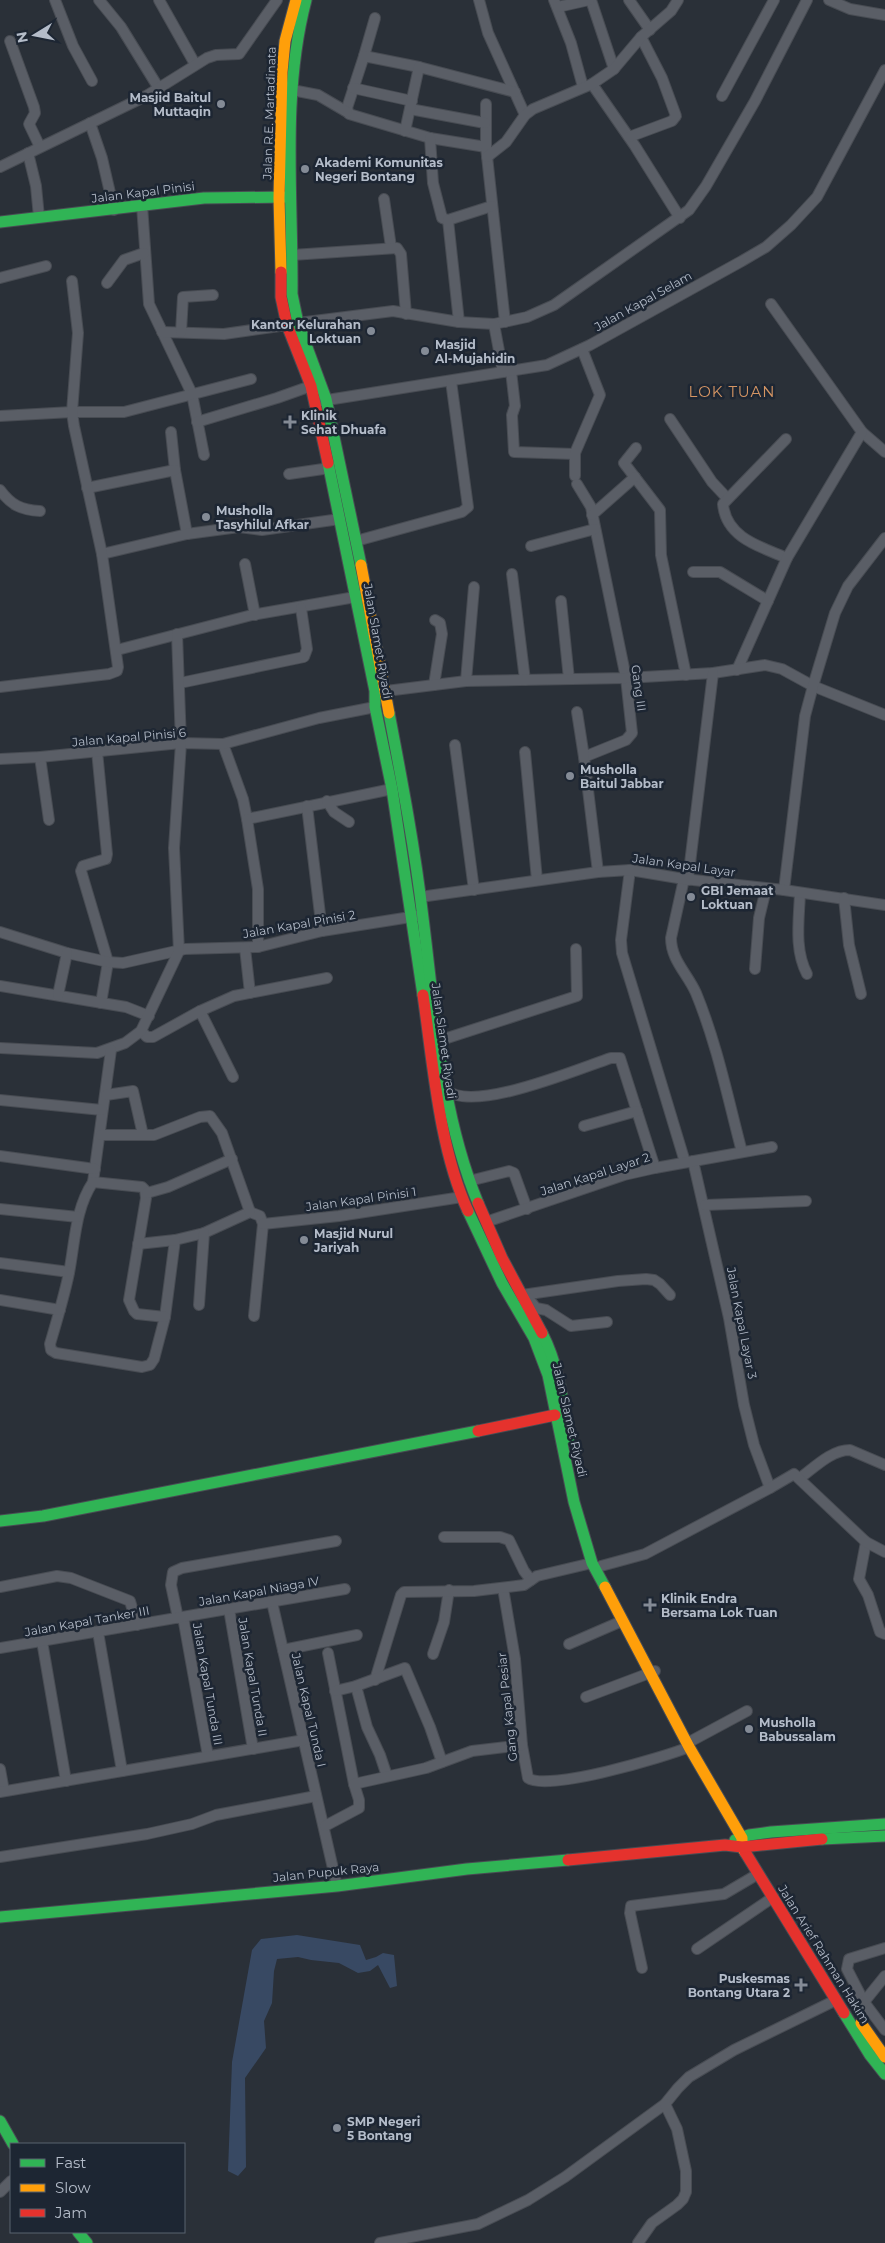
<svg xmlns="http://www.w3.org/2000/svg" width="885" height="2243" font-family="Montserrat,sans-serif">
<rect width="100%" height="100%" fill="#2a3038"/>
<path fill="#384963" d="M297 1935 360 1945 366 1960 376 1957 383 1953 394 1955 397 1986 390 1988 378 1965 370 1971 358 1973 339 1963 311 1960 298 1957 277 1959 274 1971 272 2003 264 2021 266 2048 245 2078 246 2167 238 2176 228 2171 232 2062 252 1950 261 1939Z"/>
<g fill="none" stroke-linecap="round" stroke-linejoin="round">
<g stroke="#484c53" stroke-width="12">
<g id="street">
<path d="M55 0 73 46 92 81"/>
<path d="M99 0 121 27 158 87"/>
<path d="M159 0 195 64"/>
<path d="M479 0 488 33 525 115"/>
<path d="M554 0 571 43 583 87"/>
<path d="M591 0 614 69"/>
<path d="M629 0 650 30"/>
<path d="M829 0 850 9 885 15"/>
<path d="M558 7 589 0"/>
<path d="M10 41 34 107 35 113 29 124 40 147"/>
<path d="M364 56 375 18"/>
<path d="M419 67 364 56 347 108 349 114 430 138 486 147"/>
<path d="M592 84 635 146 680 218"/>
<path d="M353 88 412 101"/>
<path d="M292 90 318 95 347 112"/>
<path d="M722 96 774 0"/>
<path d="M486 104V147L505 322"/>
<path d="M410 109 485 123"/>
<path d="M90 123 102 158 114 210"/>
<path d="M405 131 419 67 515 92"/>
<path d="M629 137 672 121 676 116 662 78 641 37"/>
<path d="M430 138 433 183 442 218 448 220 492 206"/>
<path d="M28 153 36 186 39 217"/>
<path d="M487 157 506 142 525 115 533 109 592 84 614 69 641 37 671 11 678 0"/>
<path d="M0 167 146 96 207 58 216 55 239 54 277 0"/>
<path d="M384 199 391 247"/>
<path d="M142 205 149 304 192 394 204 455"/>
<path d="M448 220 459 322"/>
<path d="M292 255 397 248 401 254 406 314"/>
<path d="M0 278 46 266"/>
<path d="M107 283 124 260 144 253"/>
<path d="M771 304 862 432 885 452"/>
<path d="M298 323 393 311 459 322 494 324 527 317 554 305 689 210 706 186 755 101 807 0"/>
<path d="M494 324 503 372"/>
<path d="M162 332 224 334 287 325"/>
<path d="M181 332 183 297 213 295"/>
<path d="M511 371 515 406 512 415 514 452 575 454"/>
<path d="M321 401 547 365 590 345 742 261 766 247 791 225 817 197 885 70"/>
<path d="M0 416 72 412H124L251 379"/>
<path d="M670 419 712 482 727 498"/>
<path d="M197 422 277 398 311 386"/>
<path d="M171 432 175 470 187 534"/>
<path d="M786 439 723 504C726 538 761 547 787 558"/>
<path d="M636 448 624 463 660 510 661 555 686 675"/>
<path d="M289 474 330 468"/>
<path d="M575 476V453L600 395 582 349"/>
<path d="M577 484 591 507 626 678 632 733 626 740 584 757 598 872"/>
<path d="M87 488 175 470"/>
<path d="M0 490C11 505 21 510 40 511"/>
<path d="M592 515 635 477"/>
<path d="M356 541 462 512 468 507 451 381"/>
<path d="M531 546 595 529"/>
<path d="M102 554 187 534 239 527 262 530 340 519"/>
<path d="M245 564 255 615"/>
<path d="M693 572H720L768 601"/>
<path d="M512 574 525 680"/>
<path d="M561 601 569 679"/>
<path d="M117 650 252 615 361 596"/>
<path d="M737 670 787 558 862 432"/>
<path d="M466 681 474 587"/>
<path d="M180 683 304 657 307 649 301 608"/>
<path d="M434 685 442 634 440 623 435 620"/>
<path d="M0 687 109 674 117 671 118 667 102 554 74 426 72 412 78 333 72 281"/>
<path d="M386 691 466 681 626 678 713 673 765 665 782 669 813 686 885 715"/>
<path d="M577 712 584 757"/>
<path d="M223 744 243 799 247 819 392 789"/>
<path d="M455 745 474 890"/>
<path d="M97 751 107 854 106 859 83 866 81 871 108 962 101 1003"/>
<path d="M525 752 537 880"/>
<path d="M40 757 49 820"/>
<path d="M0 759 40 757 181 743 223 744 319 718 375 707"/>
<path d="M327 801 334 812 349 822"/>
<path d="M307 806 322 931"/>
<path d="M247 819 258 889V947"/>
<path d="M630 870 621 940 622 953 685 1162"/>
<path d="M684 879 671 938C671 960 687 973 696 993 717 1044 728 1099 742 1152"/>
<path d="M688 880 713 673"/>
<path d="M784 890 805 716 813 686 835 613 848 586 885 538"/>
<path d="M800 893C799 920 794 949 807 974"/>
<path d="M420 897 598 872 630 870 684 879 784 890 885 905"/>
<path d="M844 898 849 945 861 994"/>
<path d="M0 932 67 953 108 962 123 963 185 949 258 947 322 931 417 916"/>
<path d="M245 948 250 993"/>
<path d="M755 969 759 918 766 889"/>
<path d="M0 986 126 1007 149 1016"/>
<path d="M58 995 67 953"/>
<path d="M200 1011 233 1077"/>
<path d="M141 1031 147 1037H153L200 1011 234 996 327 978"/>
<path d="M438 1041 577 996 576 949"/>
<path d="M0 1048 97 1053 125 1043 141 1031 179 951 174 848 181 743 177 634"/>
<path d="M111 1050 93 1182C75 1209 75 1242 69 1273 64 1297 57 1320 50 1344L51 1350 56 1353 142 1367 150 1365 154 1359 165 1317 175 1240 204 1233 250 1212 260 1216 263 1224 254 1316"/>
<path d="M446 1089C470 1115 580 1068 611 1058H620L655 1168"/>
<path d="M106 1095 133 1091 143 1135"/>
<path d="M0 1100 102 1110"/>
<path d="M584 1126 637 1111"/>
<path d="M101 1135H154L200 1117 210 1116 222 1133 250 1212"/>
<path d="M0 1156 95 1169"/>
<path d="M693 1161 729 1318 744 1405 754 1445 770 1488"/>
<path d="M469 1181 509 1171 514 1173 527 1209"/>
<path d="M93 1182 142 1187 145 1190 146 1198 129 1300 134 1311 137 1314 165 1317"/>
<path d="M147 1193 168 1187 232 1159"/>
<path d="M705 1205 806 1201"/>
<path d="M0 1209 78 1217"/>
<path d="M486 1222 624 1175 655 1168 772 1147"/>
<path d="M263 1224 339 1216 462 1197"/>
<path d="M138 1244 175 1240"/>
<path d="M0 1263 69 1272"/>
<path d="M522 1295 618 1281 646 1279 654 1280 660 1284 670 1295"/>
<path d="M528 1298 536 1308 546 1310 571 1326 607 1322"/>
<path d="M0 1300 60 1310"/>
<path d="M199 1305 204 1233"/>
<path d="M800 1478C814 1468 831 1450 850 1450L885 1465"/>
<path d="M444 1537H500L509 1540 524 1571 531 1580"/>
<path d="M866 1542 859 1579 868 1595 880 1632 885 1634"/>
<path d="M601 1566 645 1554 770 1488 794 1474 866 1542 885 1552"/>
<path d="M0 1587 57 1576 71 1578 130 1601 137 1625"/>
<path d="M503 1588 515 1659 522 1745 528 1778C547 1792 665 1757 689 1747"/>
<path d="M272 1602 337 1886"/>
<path d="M229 1609 253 1749"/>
<path d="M183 1617 208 1756"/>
<path d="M178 1618 171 1585 173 1572 182 1568 336 1541"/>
<path d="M98 1632 122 1771"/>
<path d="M42 1641 66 1781"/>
<path d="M569 1644 622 1621"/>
<path d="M0 1648 345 1589"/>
<path d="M283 1650 357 1635"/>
<path d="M328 1653 354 1784"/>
<path d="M433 1654 444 1622 449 1590"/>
<path d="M375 1680 401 1595 404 1592 474 1591 524 1585 537 1576 592 1563"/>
<path d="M356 1686 367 1727 380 1755 387 1776"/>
<path d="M335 1691 356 1686 405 1668 430 1727 442 1762"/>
<path d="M586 1697 655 1671"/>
<path d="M693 1740 747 1711"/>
<path d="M0 1769 4 1791"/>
<path d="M0 1792 304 1740"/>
<path d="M325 1826 359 1808V1800L354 1784 426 1768 472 1751 522 1745"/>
<path d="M0 1857 147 1834 192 1824 216 1815 316 1796"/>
<path d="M885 1948 849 1959 847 1969 864 2002 885 2030"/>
<path d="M697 1949 772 1898"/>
<path d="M642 1968 630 1913 631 1906 724 1894 758 1874"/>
<path d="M864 2002 885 1976"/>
<path d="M0 2192 11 2181"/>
<path d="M380 2243 478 2224 528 2200 565 2177 665 2104 678 2088 689 2077 734 2050 836 2000"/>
<path d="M638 2243 652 2223 677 2205 683 2199 686 2192V2171L677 2129 665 2104"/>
</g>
</g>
<g stroke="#484c53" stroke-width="13">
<g id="fast">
<path d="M306 0C281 95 293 197 292 294L298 323 326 399 361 565"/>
<path d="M0 222 204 198 287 197"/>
<path d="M328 463 375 691V707L392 789 423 995"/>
<path d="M389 713C402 781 415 849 423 918 435 1013 441 1113 478 1203"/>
<path d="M468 1211 502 1283 534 1338 548 1375 574 1502 592 1563 605 1587"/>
<path d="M542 1333C559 1366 563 1401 569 1438"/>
<path d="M0 1521 43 1516 478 1431"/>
<path d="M822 1839 885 1836"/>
<path d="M735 1840 749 1835 771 1832 885 1824"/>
<path d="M0 1917 337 1886 467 1869 568 1860"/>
<path d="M844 2013 870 2055 885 2074"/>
<path d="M0 2121 13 2144"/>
<path d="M78 2232 87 2243"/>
</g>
</g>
<g stroke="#484c53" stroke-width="13">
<g id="slow">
<path d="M281 272 279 198 282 72 285 41 296 0"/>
<path d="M361 565 389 713"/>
<path d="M605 1587 689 1747 742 1838V1847L745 1852"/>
<path d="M861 2023 885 2057"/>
</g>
</g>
<g stroke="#484c53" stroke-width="13">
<g id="jam">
<path d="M281 272V297L287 325 311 386 328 463"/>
<path d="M423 995C433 1063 439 1148 468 1211"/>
<path d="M478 1203 502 1258 542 1333"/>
<path d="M478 1431 555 1415"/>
<path d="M745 1852 844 2013"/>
<path d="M568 1860 725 1845 742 1847 822 1839"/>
</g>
</g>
<use href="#street" stroke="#5a5e66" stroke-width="10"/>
<use href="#fast" stroke="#30b455" stroke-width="11"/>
<use href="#slow" stroke="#ff9f0a" stroke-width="11"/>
<use href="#jam" stroke="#e5322d" stroke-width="11"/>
</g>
<g fill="#848b96" stroke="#1d2633" stroke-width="2">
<circle cx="221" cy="104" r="5"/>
<circle cx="305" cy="169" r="5"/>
<circle cx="371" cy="331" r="5"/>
<circle cx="425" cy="351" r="5"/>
<path d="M287.5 414.5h5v5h5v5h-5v5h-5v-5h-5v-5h5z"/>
<circle cx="206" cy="517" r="5"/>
<circle cx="570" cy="776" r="5"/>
<circle cx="691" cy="897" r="5"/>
<circle cx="304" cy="1240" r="5"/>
<path d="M647.5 1597.5h5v5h5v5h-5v5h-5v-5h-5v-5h5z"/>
<circle cx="749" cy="1729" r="5"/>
<path d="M798.5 1977.5h5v5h5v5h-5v5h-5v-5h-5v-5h5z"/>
<circle cx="337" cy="2128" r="5"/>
</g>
<g text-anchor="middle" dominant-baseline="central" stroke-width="5" stroke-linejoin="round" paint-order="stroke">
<g font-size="12" font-weight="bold" fill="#b4bcc9" stroke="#1d2633" text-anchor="start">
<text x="211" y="97" text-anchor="end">Masjid Baitul<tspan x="211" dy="14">Muttaqin</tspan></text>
<text x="315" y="162">Akademi Komunitas<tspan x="315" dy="14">Negeri Bontang</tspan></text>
<text x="361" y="324" text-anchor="end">Kantor Kelurahan<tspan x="361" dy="14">Loktuan</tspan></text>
<text x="435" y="344">Masjid<tspan x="435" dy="14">Al-Mujahidin</tspan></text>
<text x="301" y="415">Klinik<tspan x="301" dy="14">Sehat Dhuafa</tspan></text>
<text x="216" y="510">Musholla<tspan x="216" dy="14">Tasyhilul Afkar</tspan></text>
<text x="580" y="769">Musholla<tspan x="580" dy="14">Baitul Jabbar</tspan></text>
<text x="701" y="890">GBI Jemaat<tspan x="701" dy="14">Loktuan</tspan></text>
<text x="314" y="1233">Masjid Nurul<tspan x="314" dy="14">Jariyah</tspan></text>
<text x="661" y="1598">Klinik Endra<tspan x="661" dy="14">Bersama Lok Tuan</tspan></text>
<text x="759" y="1722">Musholla<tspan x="759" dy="14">Babussalam</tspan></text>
<text x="790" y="1978" text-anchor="end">Puskesmas<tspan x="790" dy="14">Bontang Utara 2</tspan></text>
<text x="347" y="2121">SMP Negeri<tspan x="347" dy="14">5 Bontang</tspan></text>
</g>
<g font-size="12" fill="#b4bcc9" stroke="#1d2633">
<text transform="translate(269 113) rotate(-88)">Jalan R.E. Martadinata</text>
<text transform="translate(143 192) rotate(-7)">Jalan Kapal Pinisi</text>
<text transform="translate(643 301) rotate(-29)">Jalan Kapal Selam</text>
<text transform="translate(378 641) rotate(80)">Jalan Slamet Riyadi</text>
<text transform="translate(639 688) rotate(82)">Gang III</text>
<text transform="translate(129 737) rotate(-5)">Jalan Kapal Pinisi 6</text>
<text transform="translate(684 865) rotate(8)">Jalan Kapal Layar</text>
<text transform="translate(299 924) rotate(-10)">Jalan Kapal Pinisi 2</text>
<text transform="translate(444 1041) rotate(82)">Jalan Slamet Riyadi</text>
<text transform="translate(595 1174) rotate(-18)">Jalan Kapal Layar 2</text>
<text transform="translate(361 1199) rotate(-8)">Jalan Kapal Pinisi 1</text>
<text transform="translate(742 1323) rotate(79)">Jalan Kapal Layar 3</text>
<text transform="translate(570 1420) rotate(77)">Jalan Slamet Riyadi</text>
<text transform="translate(259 1591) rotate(-10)">Jalan Kapal Niaga IV</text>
<text transform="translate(87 1621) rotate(-10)">Jalan Kapal Tanker III</text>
<text transform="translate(253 1677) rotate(80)">Jalan Kapal Tunda II</text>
<text transform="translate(208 1684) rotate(80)">Jalan Kapal Tunda III</text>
<text transform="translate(507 1707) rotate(-96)">Gang Kapal Pesiar</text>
<text transform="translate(309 1710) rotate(77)">Jalan Kapal Tunda I</text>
<text transform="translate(326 1872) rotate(-6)">Jalan Pupuk Raya</text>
<text transform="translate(824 1954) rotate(58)">Jalan Arief Rahman Hakim</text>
</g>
<g font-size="15" letter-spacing="1" fill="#d59563" stroke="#1d2633">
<text x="732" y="391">LOK TUAN</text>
</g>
</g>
<rect x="10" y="2143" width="175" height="90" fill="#1d2633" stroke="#59626f"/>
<rect x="20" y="2159" width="25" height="8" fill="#30b455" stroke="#59626f"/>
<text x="55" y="2168" font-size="15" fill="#b4bcc9">Fast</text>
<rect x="20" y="2184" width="25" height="8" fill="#ff9f0a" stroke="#59626f"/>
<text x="55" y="2193" font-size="15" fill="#b4bcc9">Slow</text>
<rect x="20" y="2209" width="25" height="8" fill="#e5322d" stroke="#59626f"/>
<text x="55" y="2218" font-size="15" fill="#b4bcc9">Jam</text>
<g transform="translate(35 35) rotate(260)" stroke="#1d2633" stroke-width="4" paint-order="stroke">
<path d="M0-4L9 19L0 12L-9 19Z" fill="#b4bcc9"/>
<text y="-8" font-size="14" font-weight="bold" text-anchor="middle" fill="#b4bcc9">N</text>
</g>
</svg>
